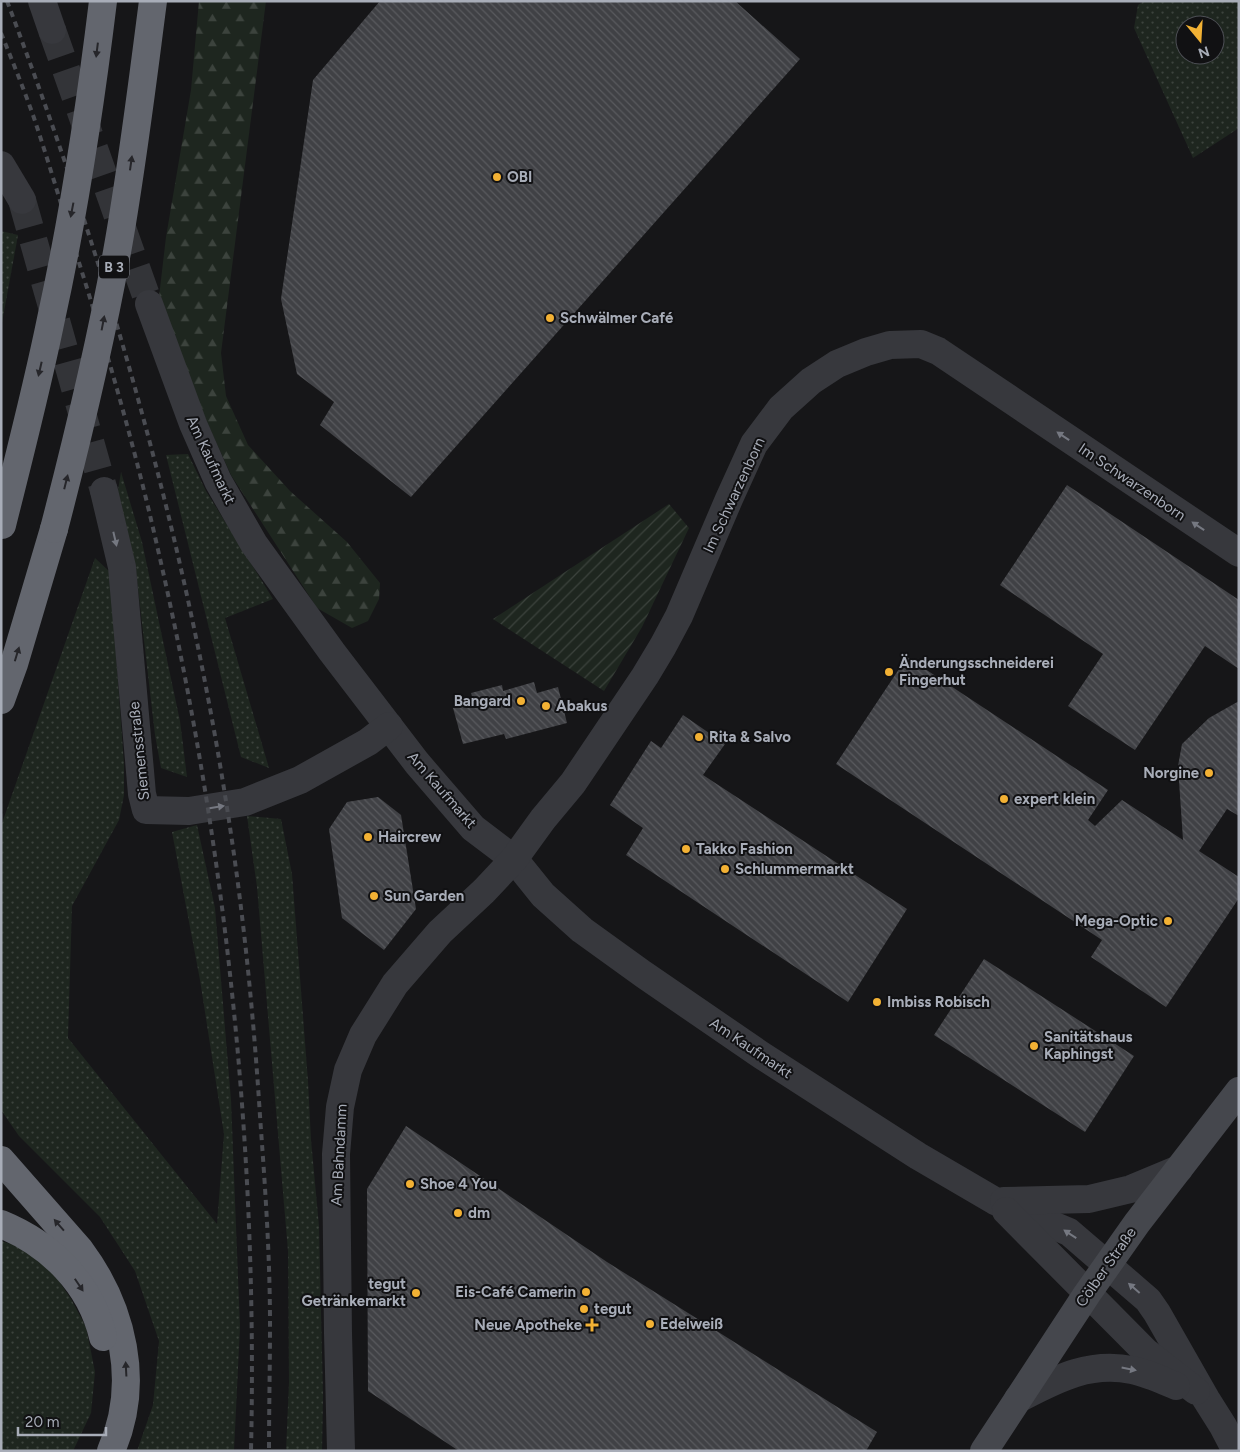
<svg xmlns="http://www.w3.org/2000/svg" width="1240" height="1452" font-family="Figtree,sans-serif">
<defs>
<pattern id="grass-dots" width="8" height="8" patternUnits="userSpaceOnUse" patternTransform="scale(1.25)"><rect width="8" height="8" fill="#1e261f"/><path d="M2 2h.1M6 6h.1" fill="none" stroke="#3c433d" stroke-width="1.8" stroke-linecap="round"/></pattern>
<pattern id="forest-firs" width="22" height="20" patternUnits="userSpaceOnUse" patternTransform="scale(1.25)"><rect width="22" height="20" fill="#1e261f"/><path d="M5 1l3.5 6h-7zM16 11l3.5 6h-7z" fill="#3c433d"/></pattern>
<pattern id="garden-furrows" width="10" height="10" patternUnits="userSpaceOnUse" patternTransform="scale(1.25)"><rect width="10" height="10" fill="#1e261f"/><path d="M-1 1l2-2M0 10L10 0M9 11l2-2" fill="none" stroke="#3c433d"/></pattern>
<pattern id="building-back-hatch" width="6" height="6" patternUnits="userSpaceOnUse" patternTransform="scale(1.25)"><rect width="6" height="6" fill="#404145"/><path d="M-1 5l2 2M0 0l6 6M5-1l2 2" fill="none" stroke="#595a5e"/></pattern>
</defs>
<rect width="100%" height="100%" fill="#161618"/>
<g fill="url(#grass-dots)" fill-rule="evenodd">
<path d="M1144 1H1239V128L1193 158 1134 28 1138 5ZM1185 25H1215V55H1185Z"/>
<path d="M1 231 18 235 1 328Z"/>
<path d="M188 454 206 491 273 599 225 618 269 768 241 757 166 455Z"/>
<path d="M121 472 142 542 180 721 187 777 161 768 155 735 135 563 116 502Z"/>
<path d="M95 558 110 572 124 764V795L119 820 72 906 68 1038 217 1224 224 1134 200 980 172 832 197 825 215 908 231 1100 240 1327 234 1451H137L153 1405 159 1341 135 1271 100 1217 19 1136 1 1110V826Z"/>
<path d="M247 816 281 819 292 874 308 1081 311 1140 319 1226 323 1396 322 1451H286L289 1382 288 1251 257 887Z"/>
<path d="M1 1241 14 1245 48 1265 71 1299 86 1327 95 1372 91 1413 73 1451H1Z"/>
</g>
<path fill="url(#forest-firs)" d="M199 1H266L221 353 226 396 248 445 290 491 347 542 380 583 379 599 368 621 352 628 317 608 231 475 178 358 159 297 166 237 191 90Z"/>
<path fill="url(#garden-furrows)" d="M669 504 689 528 642 627 604 691 493 619Z"/>
<g fill="url(#building-back-hatch)">
<path d="M380 1H735L800 59 411 497 320 425 334 402 297 374 281 299 313 80Z"/>
<path d="M1067 485 1239 600V669L1205 646 1135 750 1068 706 1103 654 1000 585Z"/>
<path d="M907 657 1108 790 1088 820 1095 826 1122 800 1183 840 1178 766 1182 744 1209 718 1239 701V816L1227 809 1199 851 1239 877V898L1166 1007 1091 957 1102 940 836 764Z"/>
<path d="M534 682 537 693 558 687 567 723 506 739 504 734 463 744 453 708 474 703 471 693 502 685 503 691Z"/>
<path d="M683 715 725 744 703 775 907 909 848 1002 626 855 643 828 610 805 651 741 661 748Z"/>
<path d="M378 797 401 815 416 909 384 950 342 918 329 829 347 802Z"/>
<path d="M984 959 1134 1056 1085 1132 934 1035Z"/>
<path d="M406 1126 607 1262 877 1432 866 1451H459L368 1391 367 1189Z"/>
</g>
<g fill="none" stroke-linecap="round" stroke-linejoin="round">
<g stroke="#333438" stroke-width="28" stroke-dasharray="28 14" stroke-linecap="butt">
<path d="M52 30 149 304"/>
<path d="M22 200 104 491"/>
</g>
<g stroke="#37383d" stroke-width="28">
<path d="M42 1 52 30"/>
<path d="M1 165 22 200"/>
<path d="M149 304 193 424 218 481 254 544 332 652 417 763 473 828 514 859 543 895 582 930 643 974 761 1055 918 1156 995 1201 1069 1232 1148 1300 1157 1313 1206 1399 1223 1426 1236 1451"/>
<path d="M104 491 122 567 142 794 146 810 189 811 245 802 300 780 368 742 389 726"/>
<path d="M1004 1201 1089 1199 1131 1189 1179 1169"/>
<path d="M1006 1211 1146 1352 1196 1391"/>
<path d="M1018 1399C1055 1380 1088 1361 1132 1370 1147 1373 1162 1380 1176 1386"/>
<path d="M341 1451 338 1333 336 1154 340 1107 348 1070 363 1035 395 984 440 932 484 891 514 859 543 819 573 783 645 676 663 646 679 616 729 499 754 444 781 408 811 381 837 364 866 352 890 345 921 344 938 351 1239 553"/>
</g>
<path stroke="#45474d" stroke-width="28" d="M984 1451 1087 1294 1137 1223 1239 1091"/>
<g stroke="#63666e" stroke-width="28">
<path d="M1 700 14 664 54 529"/>
<path d="M1 1160 80 1250C123 1308 141 1383 111 1451"/>
<path d="M1 1224C50 1244 91 1284 103 1337"/>
</g>
<g stroke="#4a4c52" stroke-width="4" stroke-dasharray="6 5" stroke-linecap="butt">
<path d="M7 1C109 270 189 549 231 834 245 928 254 1022 260 1116 265 1185 270 1255 270 1324 270 1366 269 1409 269 1451"/>
<path d="M1 33C12 60 23 87 33 115 48 160 62 207 76 253 106 348 134 444 156 541 225 838 258 1145 251 1451"/>
</g>
<g stroke="#63666e" stroke-width="28">
<path d="M2 525C19 457 37 388 51 319 74 214 90 108 103 1"/>
<path d="M54 529C78 437 100 345 117 252 132 169 142 85 153 1"/>
</g>
</g>
<defs><path id="oneway-solid" d="M-6-.8H1V-3.2L6.5 0L1 3.2V.8H-6Z" transform="scale(1.25)"/></defs>
<g fill="#26262a">
<use href="#oneway-solid" transform="translate(97 50) rotate(97)"/>
<use href="#oneway-solid" transform="translate(131 163) rotate(-82)"/>
<use href="#oneway-solid" transform="translate(72 210) rotate(101)"/>
<use href="#oneway-solid" transform="translate(103 323) rotate(-79)"/>
<use href="#oneway-solid" transform="translate(40 369) rotate(103)"/>
<use href="#oneway-solid" transform="translate(66 482) rotate(-76)"/>
<use href="#oneway-solid" transform="translate(17 654) rotate(-73)"/>
<use href="#oneway-solid" transform="translate(59 1225) rotate(-131)"/>
<use href="#oneway-solid" transform="translate(79 1285) rotate(56)"/>
<use href="#oneway-solid" transform="translate(126 1369) rotate(-93)"/>
</g>
<g fill="#757881">
<use href="#oneway-solid" transform="translate(1063 436) rotate(-146)"/>
<use href="#oneway-solid" transform="translate(1198 526) rotate(-146)"/>
<use href="#oneway-solid" transform="translate(115 539) rotate(77)"/>
<use href="#oneway-solid" transform="translate(217 807) rotate(-9)"/>
<use href="#oneway-solid" transform="translate(1070 1234) rotate(-147)"/>
<use href="#oneway-solid" transform="translate(1134 1288) rotate(-139)"/>
<use href="#oneway-solid" transform="translate(1129 1369) rotate(11)"/>
</g>
<g fill="#f2b134" stroke="#111113" stroke-width="2">
<circle cx="497" cy="177" r="5"/>
<circle cx="550" cy="318" r="5"/>
<circle cx="889" cy="672" r="5"/>
<circle cx="521" cy="701" r="5"/>
<circle cx="546" cy="706" r="5"/>
<circle cx="699" cy="737" r="5"/>
<circle cx="1209" cy="773" r="5"/>
<circle cx="1004" cy="799" r="5"/>
<circle cx="368" cy="837" r="5"/>
<circle cx="686" cy="849" r="5"/>
<circle cx="725" cy="869" r="5"/>
<circle cx="374" cy="896" r="5"/>
<circle cx="1168" cy="921" r="5"/>
<circle cx="877" cy="1002" r="5"/>
<circle cx="1034" cy="1046" r="5"/>
<circle cx="410" cy="1184" r="5"/>
<circle cx="458" cy="1213" r="5"/>
<circle cx="586" cy="1292" r="5"/>
<circle cx="416" cy="1293" r="5"/>
<circle cx="584" cy="1309" r="5"/>
<circle cx="650" cy="1324" r="5"/>
<path d="M589.5 1317.5h5v5h5v5h-5v5h-5v-5h-5v-5h5z"/>
</g>
<g text-anchor="middle" dominant-baseline="central" stroke-width="4" stroke-linejoin="round" paint-order="stroke">
<rect fill="#111113" stroke="#7b7e86" stroke-width="1" x="99" y="255.5" width="30" height="23" rx="4"/>
<g font-size="14" font-weight="bold" fill="#a8adb8">
<text x="114" y="267">B 3</text>
</g>
<g font-size="15" font-weight="bold" fill="#a8adb8" stroke="#111113" text-anchor="start">
<text x="507" y="177">OBI</text>
<text x="560" y="318">Schwälmer Café</text>
<text x="899" y="663">Änderungsschneiderei<tspan x="899" dy="17">Fingerhut</tspan></text>
<text x="511" y="701" text-anchor="end">Bangard</text>
<text x="556" y="706">Abakus</text>
<text x="709" y="737">Rita &amp; Salvo</text>
<text x="1199" y="773" text-anchor="end">Norgine</text>
<text x="1014" y="799">expert klein</text>
<text x="378" y="837">Haircrew</text>
<text x="696" y="849">Takko Fashion</text>
<text x="735" y="869">Schlummermarkt</text>
<text x="384" y="896">Sun Garden</text>
<text x="1158" y="921" text-anchor="end">Mega-Optic</text>
<text x="887" y="1002">Imbiss Robisch</text>
<text x="1044" y="1037">Sanitätshaus<tspan x="1044" dy="17">Kaphingst</tspan></text>
<text x="420" y="1184">Shoe 4 You</text>
<text x="468" y="1213">dm</text>
<text x="406" y="1284" text-anchor="end">tegut<tspan x="406" dy="17">Getränkemarkt</tspan></text>
<text x="576" y="1292" text-anchor="end">Eis-Café Camerin</text>
<text x="594" y="1309">tegut</text>
<text x="660" y="1324">Edelweiß</text>
<text x="582" y="1325" text-anchor="end">Neue Apotheke</text>
</g>
<g font-size="15" fill="#a8adb8" stroke="#111113">
<text transform="translate(211 460) rotate(65)">Am Kaufmarkt</text>
<text transform="translate(1132 482) rotate(34)">Im Schwarzenborn</text>
<text transform="translate(734 495) rotate(-65)">Im Schwarzenborn</text>
<text transform="translate(139 751) rotate(-96)">Siemensstraße</text>
<text transform="translate(442 790) rotate(49)">Am Kaufmarkt</text>
<text transform="translate(751 1048) rotate(34)">Am Kaufmarkt</text>
<text transform="translate(339 1155) rotate(-87)">Am Bahndamm</text>
<text transform="translate(1106 1267) rotate(-55)">Cölber Straße</text>
</g>
</g>
<rect width="1240" height="1452" fill="none" stroke="#a8adb8" stroke-width="5"/>
<g transform="translate(1200 40) rotate(162)"><circle r="24" fill="#111113" stroke="#4d4f55"/>
<path d="M0-4L9 19L0 12L-9 19Z" fill="#f2b134"/>
<text y="-8" font-size="14" font-weight="bold" text-anchor="middle" fill="#a8adb8">N</text>
</g>
<path d="M18 1427v8h88v-8" fill="none" stroke="#a8adb8" stroke-width="2.5"/>
<text x="25" y="1427" font-size="15" fill="#a8adb8" stroke="#111113" stroke-width="4" paint-order="stroke">20 m</text>
</svg>
